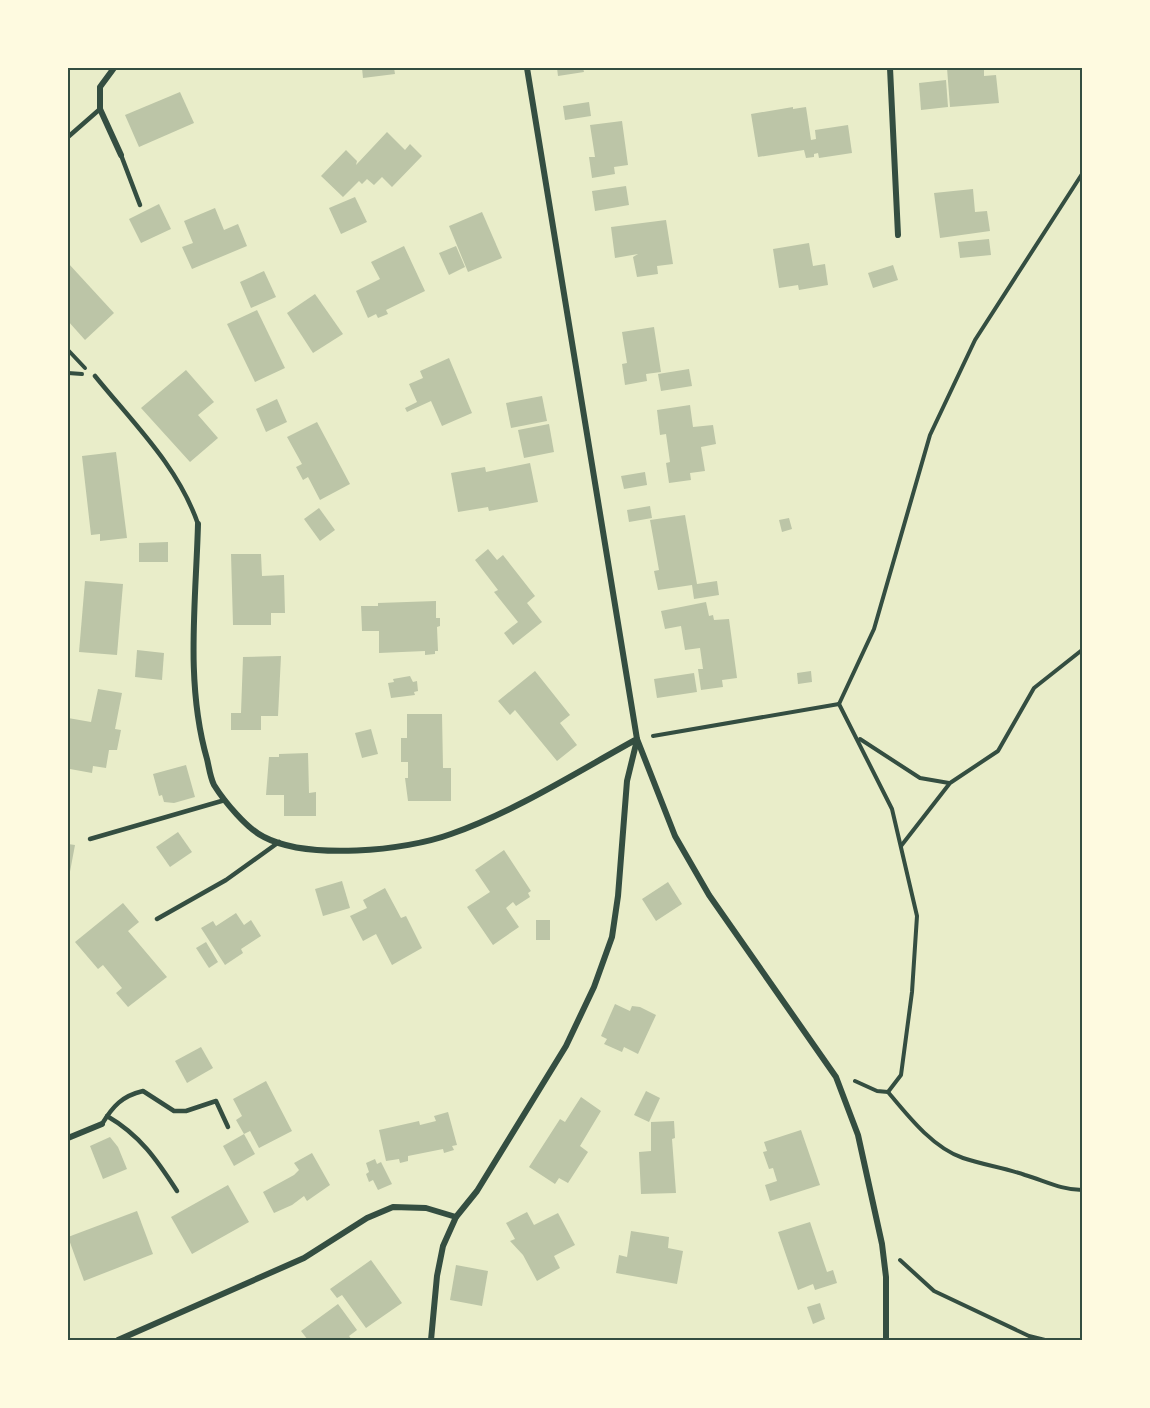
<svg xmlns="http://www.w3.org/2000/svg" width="1150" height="1408" font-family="'PT Sans',sans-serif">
<rect width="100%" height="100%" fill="#e9edc9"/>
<g fill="#bcc5a7">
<path d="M362 68H394L395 74 363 78Z"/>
<path d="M557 68H583L584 72 558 76Z"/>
<path d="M947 68H984V76L996 75 999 103 950 107Z"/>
<path d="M946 80 948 107 921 110 919 83Z"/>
<path d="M180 92 194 123 139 147 125 115Z"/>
<path d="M589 102 591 116 565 120 563 106Z"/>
<path d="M793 107V109L806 107 811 140 816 139 815 130 848 125 852 153 819 158 818 153 814 154V157L806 158 804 150 758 157 751 114Z"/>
<path d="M622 121 628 165 614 167 615 174 592 178 589 157H595L590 125Z"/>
<path d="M387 132 405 150 410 144 422 156 392 187 382 177 374 185 367 179 362 184 359 181 343 197 321 176 346 150 357 161 356 165Z"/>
<path d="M626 186 629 205 595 211 592 191Z"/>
<path d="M973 189 975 212 987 211 990 231 940 238 934 193Z"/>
<path d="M355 197 367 222 341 234 329 208Z"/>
<path d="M159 204 171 229 141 243 129 219Z"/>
<path d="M215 208 224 230 238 224 247 246 192 269 182 247 193 243 184 221Z"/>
<path d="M482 212 502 258 468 272 449 226Z"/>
<path d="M666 220 673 264 657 266 658 274 637 277 633 257 638 254 615 258 611 227Z"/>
<path d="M989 239 991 255 960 258 958 242Z"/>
<path d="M809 243 813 266 825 264 828 285 799 290 798 285 779 288 773 249Z"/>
<path d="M404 246 425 291 386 310 388 314 378 318 376 314 368 318 356 291 380 279 371 262Z"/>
<path d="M456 246 465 267 449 275 439 253Z"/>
<path d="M68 263 114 313 85 340 68 321Z"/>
<path d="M893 265 898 280 873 288 868 273Z"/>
<path d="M264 271 276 297 251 308 240 282Z"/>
<path d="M315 294 343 334 313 353 287 313Z"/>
<path d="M257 310 285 368 255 382 227 324Z"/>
<path d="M654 327 661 372 646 374 647 381 625 385 622 364 627 363 622 332Z"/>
<path d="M449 358 472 413 442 426 431 401 407 412 405 408 417 402 409 384 423 378 420 371Z"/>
<path d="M689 369 692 386 661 391 658 374Z"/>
<path d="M186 370 214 402 198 415 218 438 190 462 141 408Z"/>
<path d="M542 396 547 421 511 428 506 403Z"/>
<path d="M277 399 287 422 266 432 256 409Z"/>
<path d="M690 405 693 427 713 425 716 444 701 447 705 471 690 473 691 480 669 483 666 463 670 462 666 434 660 435 657 410Z"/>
<path d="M317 422 350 484 320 500 308 477 303 480 296 467 302 464 287 437Z"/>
<path d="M549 424 554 452 524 458 518 430Z"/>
<path d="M116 452 127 538 100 541V534L91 535 82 456Z"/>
<path d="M530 463 538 502 489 511 488 507 458 512 451 473 485 467 486 472Z"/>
<path d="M645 472 647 485 624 489 621 476Z"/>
<path d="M650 506 652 518 629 522 627 510Z"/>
<path d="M319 508 335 530 320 541 304 519Z"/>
<path d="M685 515 697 584 717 581 719 595 694 599 692 585 658 590 654 571 659 570 650 520Z"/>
<path d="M789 518 792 529 782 532 779 520Z"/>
<path d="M168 542V562H139V543Z"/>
<path d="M488 549 497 560 503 555 535 596 527 603 542 622 513 645 504 633 518 622 494 592 498 590 475 560Z"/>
<path d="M231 554H261L262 576 284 575 285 613H271V625H233Z"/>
<path d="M85 581 123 584 117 655 79 652Z"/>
<path d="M436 601V618H440V626L437 627 438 651H435V654L425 655V651L379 653V631H362L361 606H378V603Z"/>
<path d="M706 602 709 616 713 615 714 620 729 619 737 678 722 680 723 687 701 690 698 669H703L700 648 685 650 681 626 665 629 661 611Z"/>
<path d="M137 650 164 653 162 680 135 677Z"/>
<path d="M281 656 278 716H261V730H231V713H241L243 657Z"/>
<path d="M535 671 570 715 560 723 577 745 557 761 515 710 510 715 498 701Z"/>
<path d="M811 671 812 682 798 684 797 673Z"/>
<path d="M694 673 697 692 657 698 654 679Z"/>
<path d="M410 676 413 682 417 681 418 691 414 692 415 695 391 698 388 683 394 682 393 679Z"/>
<path d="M98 689 122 693 115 729 121 730 117 750H109L106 768 93 766 92 773 70 769 68 718 91 722Z"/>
<path d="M407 714H442L443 768H451V801H408L405 778H408V762H401V738H407Z"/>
<path d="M371 729 378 754 362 758 355 733Z"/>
<path d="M308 753 309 793 316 792V816H284V795H266L269 757H279V754Z"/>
<path d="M186 765 195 797 174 803 164 802 162 795 159 796 153 774Z"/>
<path d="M178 832 192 852 170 867 156 847Z"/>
<path d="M68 844 75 845 69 877H68Z"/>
<path d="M504 850 531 891 528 893 530 897 516 906 513 902 506 908 519 927 493 945 467 907 490 892 475 870Z"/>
<path d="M342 881 350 908 323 916 315 889Z"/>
<path d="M668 882 682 904 656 921 642 899Z"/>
<path d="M385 888 401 918 406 916 422 948 392 965 376 934 363 941 350 916 367 908 363 900Z"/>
<path d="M123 903 139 922 128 931 167 977 128 1007 116 993 122 988 103 965 98 969 75 942Z"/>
<path d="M236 913 244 925 251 920 261 936 241 949 243 953 225 965 201 928 213 921 216 926Z"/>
<rect x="536" y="920" width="14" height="20"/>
<path d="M206 942 218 962 209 968 196 948Z"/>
<path d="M615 1004 630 1011 632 1006 640 1007 656 1015 638 1054 624 1047 622 1052 604 1044 607 1039 601 1036Z"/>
<path d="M201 1047 213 1068 187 1083 175 1061Z"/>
<path d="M266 1081 292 1131 259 1148 250 1131 244 1134 236 1120 242 1116 233 1099Z"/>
<path d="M646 1091 660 1098 649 1122 634 1115Z"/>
<path d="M581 1097 601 1111 580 1146 588 1152 568 1183 559 1178 555 1184 529 1167 560 1119 565 1122Z"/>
<path d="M448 1112 457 1145 452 1146 454 1150 444 1153 443 1149 408 1156V1161L400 1163 399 1159 386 1161 379 1130 419 1121 420 1125 436 1121 434 1116Z"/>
<path d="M674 1121 675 1138 672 1139 676 1193 641 1194 639 1152 651 1151V1122Z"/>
<path d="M801 1130 820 1185 770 1201 765 1185 777 1181 773 1168 769 1169 763 1152 767 1151 764 1142Z"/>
<path d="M244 1134 255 1154 234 1166 223 1146Z"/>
<path d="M110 1137 118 1147 127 1169 103 1179 90 1146Z"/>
<path d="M312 1153 330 1185 307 1201 304 1196 292 1205 274 1213 263 1192 294 1175 299 1170 294 1163Z"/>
<path d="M375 1159 377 1164 381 1162 392 1184 378 1190 373 1180 369 1182 366 1174 369 1172 366 1163Z"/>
<path d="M228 1185 249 1222 192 1254 171 1217Z"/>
<path d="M137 1211 153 1254 84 1281 68 1237Z"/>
<path d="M527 1212 534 1225 558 1213 575 1245 554 1256 560 1268 537 1281 523 1255 510 1241 515 1239 506 1223Z"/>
<path d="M810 1222 827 1272 833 1270 837 1283 815 1290 813 1284 798 1290 778 1232Z"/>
<path d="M631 1231 669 1237 668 1248 683 1251 677 1284 616 1273 619 1255 627 1257Z"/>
<path d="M371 1260 402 1303 366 1328 342 1295 337 1298 330 1289Z"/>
<path d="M456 1265 488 1271 482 1306 450 1300Z"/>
<path d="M820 1303 825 1319 813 1324 807 1307Z"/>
<path d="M338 1304 357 1330 349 1336 352 1340H308L301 1331Z"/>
</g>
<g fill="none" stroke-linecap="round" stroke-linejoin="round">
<g stroke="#344e41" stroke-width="4">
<path d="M68 350 85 368"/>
<path d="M68 373 82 374"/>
<path d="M839 704 874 629 930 435 975 340 1082 174"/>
<path d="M839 704 892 809 917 916 912 992 901 1075 888 1092 877 1091 855 1081"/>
<path d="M653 736 839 704"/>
<path d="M860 739 920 778 949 783"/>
<path d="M901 846 950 783 998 751 1034 688 1082 650"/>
<path d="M888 1092C908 1116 933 1148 963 1158 984 1165 1005 1168 1025 1175 1045 1181 1062 1190 1082 1190"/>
<path d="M900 1260 934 1291 1029 1336 1045 1340"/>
</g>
<g stroke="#344e41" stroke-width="4.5">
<path d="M68 137 100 109"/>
<path d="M121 155 140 205"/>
<path d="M95 376C133 423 178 466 198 524"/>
<path d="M90 839 225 800"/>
<path d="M157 919 226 880 279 842"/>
<path d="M107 1116C140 1135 157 1160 177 1191"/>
<path d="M102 1124C113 1106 122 1096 143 1091L174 1111H186L216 1101 228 1127"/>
</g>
<g stroke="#344e41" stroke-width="6">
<path d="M114 68 100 87V109L121 155"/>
<path d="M890 68 898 235"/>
<path d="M198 524C196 601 185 683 207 759 209 767 210 777 214 785 224 801 247 829 264 837 308 860 405 851 451 834 516 811 577 772 637 739L527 68"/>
<path d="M637 739 675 836 709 895 836 1077 858 1135 882 1244 886 1277V1340"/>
<path d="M68 1138 102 1124"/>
<path d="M118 1340 304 1258 367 1218 393 1207 426 1208 456 1217"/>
<path d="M431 1340 437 1276 443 1246 456 1217 477 1191 566 1046 594 987 612 937 618 896 627 781 637 740"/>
</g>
</g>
<rect width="1150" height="1408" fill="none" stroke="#fefae0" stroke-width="138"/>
<rect x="69" y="69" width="1012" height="1270" fill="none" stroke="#344e41" stroke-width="2"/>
</svg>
